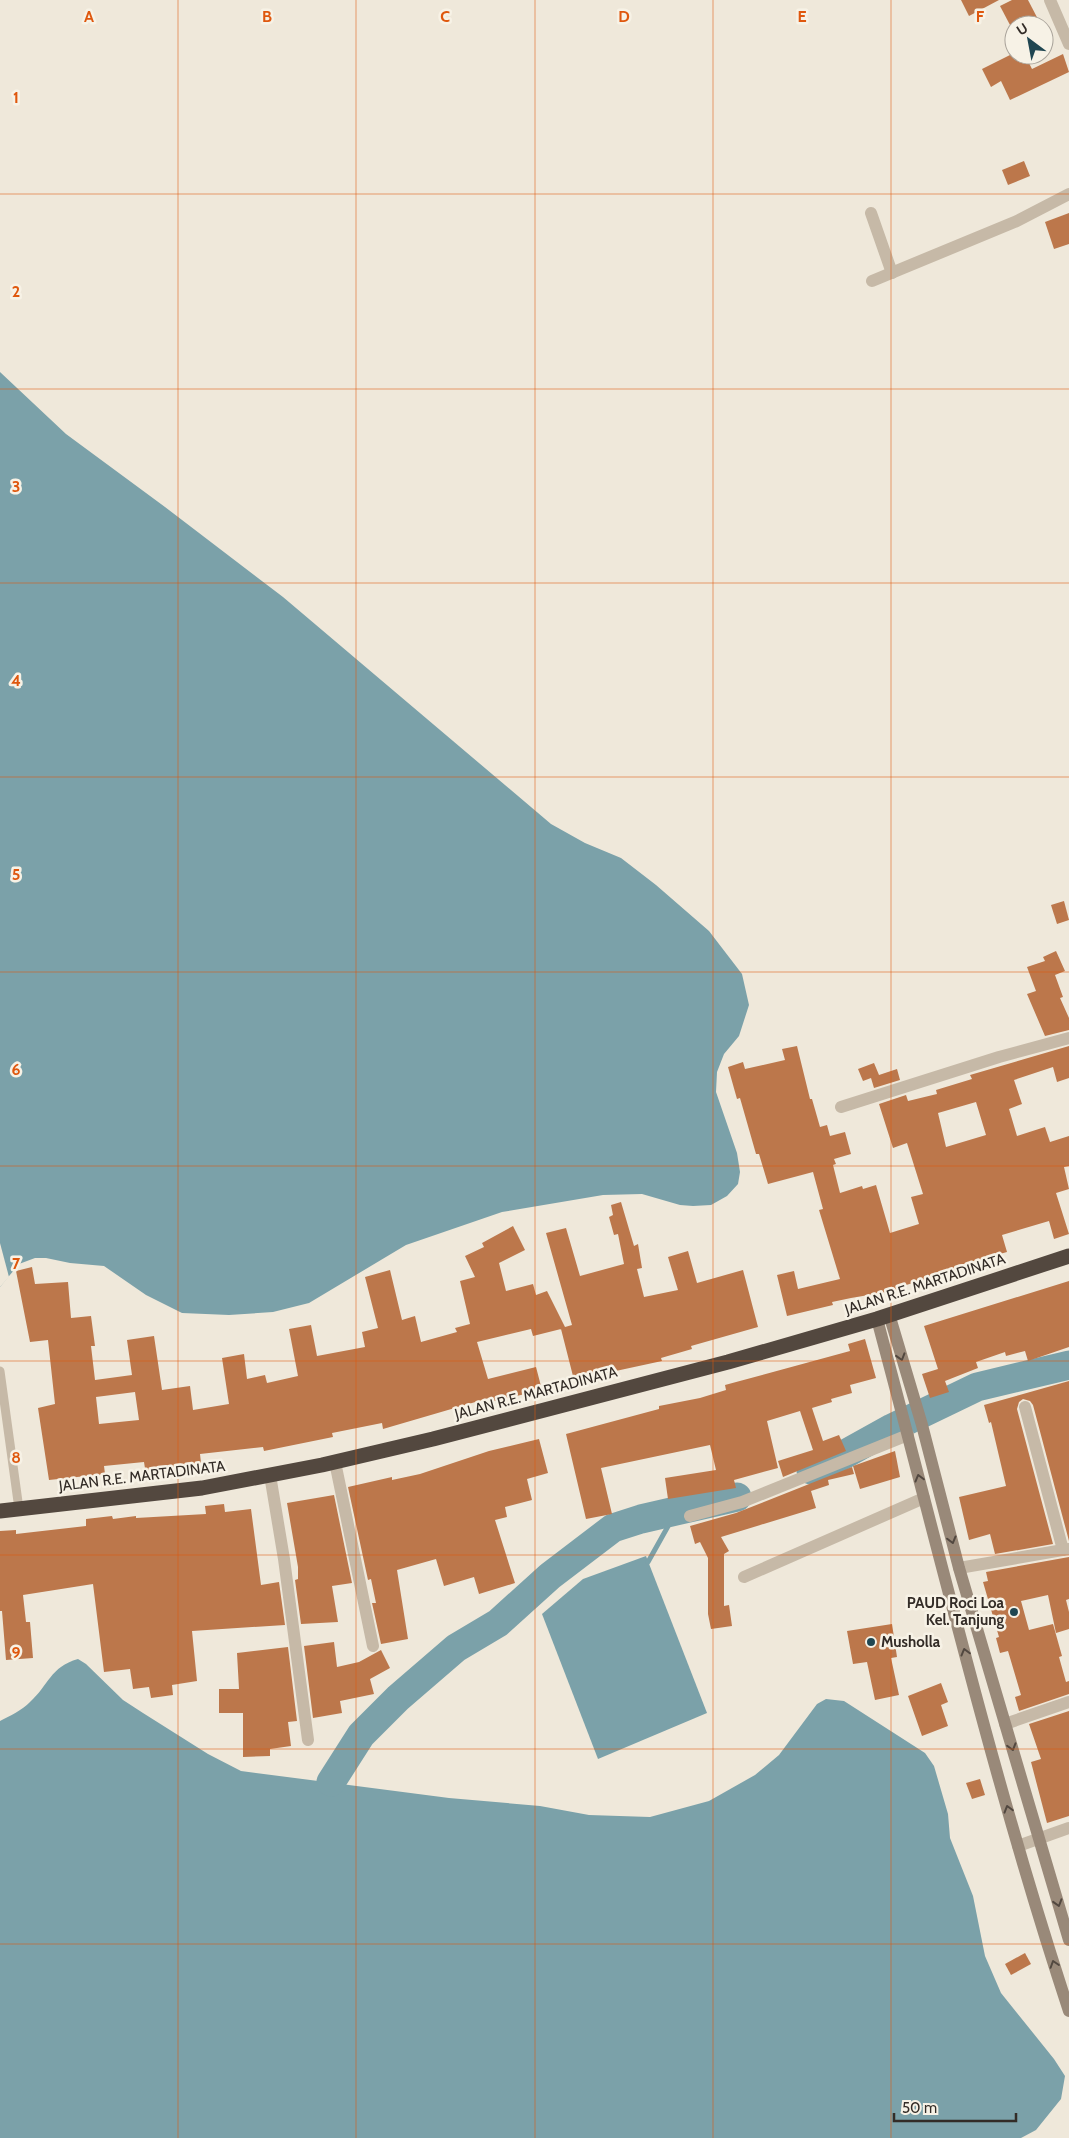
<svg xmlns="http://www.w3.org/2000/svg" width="1069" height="2138" font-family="Cabin,sans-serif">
<rect width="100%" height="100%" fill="#efe8da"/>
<g fill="#7ba1a9">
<path d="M0 372 66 434 165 507 283 597 551 824 585 843 621 858 656 885 709 931 742 974 749 1005 739 1036 724 1054 717 1072 716 1092 737 1153 740 1172 738 1184 727 1196 711 1205 693 1206 680 1205 642 1194 603 1195 502 1212 406 1245 309 1303 273 1312 229 1315 182 1313 146 1295 104 1266 70 1263 46 1258H35L19 1264 0 1287Z"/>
<path d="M646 1556 707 1713 598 1759 542 1614 583 1579Z"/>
<path d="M78 1659 86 1664 123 1700 143 1713 208 1754 241 1771 449 1798 540 1806 589 1815 650 1817 709 1801 755 1775 779 1755 817 1704 826 1699 844 1701 925 1753 934 1766 948 1814 950 1838 973 1896 985 1956 1001 1993 1054 2059 1065 2076 1061 2099 1036 2130 1021 2138H0V1721C10 1716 22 1710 30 1702 49 1685 50 1667 78 1659Z"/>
</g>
<path fill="#efe8da" d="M0 1243 9 1277 0 1287Z"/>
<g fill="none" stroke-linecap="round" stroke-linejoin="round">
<path stroke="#7ba1a9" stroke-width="5" d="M648 1562 676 1512"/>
<g stroke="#7ba1a9" stroke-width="29">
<path d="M811 1470 829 1463 892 1428 977 1387 1069 1365"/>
<path d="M331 1782 361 1735 398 1698 456 1648 498 1623 550 1576 613 1528 641 1519 737 1497"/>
</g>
</g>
<g fill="#bc774b" fill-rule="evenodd">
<path d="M961 0H999L969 16Z"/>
<path d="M1012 0H1028L1041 25H1010L1000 6Z"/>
<path d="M1063 54 1069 72 1010 100 1001 81 991 87 982 69 1010 55H1025L1032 69Z"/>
<path d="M1024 161 1030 176 1008 185 1002 170Z"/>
<path d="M1069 213V244L1054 249 1045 222Z"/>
<path d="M1064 901 1069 920 1057 924 1051 905Z"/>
<path d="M1056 951 1065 971 1055 975 1063 997 1060 998 1069 1018V1030L1045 1036 1027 994 1036 991 1027 967 1045 961 1043 957Z"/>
<path d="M797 1046 810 1099H812L820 1127 827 1125 830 1136 845 1132 851 1154 834 1159 836 1164 833 1165 840 1193 862 1186 863 1189 876 1185 890 1233 919 1224 911 1197 923 1194 907 1143 893 1148 879 1104 906 1095 908 1101 937 1094 936 1090 972 1079 970 1075 1069 1046V1078L1057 1082 1053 1067 1014 1080 1022 1104 1009 1109 1017 1136 1045 1127 1050 1142 1069 1136V1166L1064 1167 1069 1189 1056 1193 1069 1234 1054 1239 1049 1221 1002 1235 1007 1252 957 1266 958 1269 903 1286 904 1289 851 1298 832 1302 833 1305 787 1316 777 1275 794 1271 798 1289 840 1279 819 1210 823 1209 813 1172 768 1184 759 1154H756L740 1098 737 1099 728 1067 743 1062 745 1069 785 1060 782 1049ZM976 1102 986 1135 946 1147 938 1113Z"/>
<path d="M874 1063 879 1075 897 1069 900 1080 874 1088 871 1078 863 1081 858 1069Z"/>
<path d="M621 1202 634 1246 638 1244 642 1268 637 1269 644 1297 678 1290 668 1257 688 1251 697 1283 743 1270 758 1327 691 1346 692 1349 661 1358 662 1361 574 1380 561 1329 565 1328 533 1336 531 1329 477 1342 488 1379 536 1367 542 1390 491 1402 489 1398 383 1429 382 1423 332 1433 333 1437 264 1451 263 1447 200 1454 201 1463 170 1468 171 1472 146 1475 144 1462 104 1466 105 1474 49 1480 38 1408 55 1404 48 1340 30 1342 16 1271 32 1267 35 1284 68 1282 71 1318 91 1316 95 1346H91L95 1380 132 1375 127 1340 154 1336 162 1390 190 1386 193 1410 229 1404 222 1358 244 1354 247 1379 265 1375 267 1383 298 1376 289 1329 311 1325 317 1356 365 1347 362 1332 378 1328 365 1277 390 1270 402 1320 415 1316 421 1342 457 1332 455 1328 470 1324 460 1281 475 1277 465 1256 484 1247 482 1243 513 1226 525 1250 499 1263 506 1291 533 1284 536 1295 547 1291 565 1327 572 1325 546 1233 566 1228 580 1276 624 1264 618 1234 614 1235 609 1217 613 1215 611 1205ZM135 1392 139 1420 99 1424 96 1397Z"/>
<path d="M1069 1281V1347L1028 1361 1025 1351 1006 1356 1005 1352 976 1362 978 1368 945 1381 949 1392 930 1398 922 1374 938 1369 924 1326Z"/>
<path d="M865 1339 876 1378 850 1385 852 1393 831 1399 832 1402 812 1408 823 1441 839 1435 846 1451 783 1477 778 1461 813 1450 800 1411 767 1421 778 1468 734 1480 736 1488 668 1499 665 1478 716 1470 710 1445 601 1468 612 1514 586 1519 566 1434 659 1409V1406L700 1398 726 1390 725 1385 850 1351 848 1344Z"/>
<path d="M1069 1381V1541L1033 1405 1030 1401 1023 1399 1019 1402 1017 1409 1053 1544 995 1554 990 1534 969 1540 959 1497 1006 1486 991 1422 989 1423 984 1405Z"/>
<path d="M539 1439 548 1473 527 1479 532 1500 505 1507 507 1517 495 1520 515 1583 479 1594 474 1577 444 1586 436 1559 397 1570 408 1639 381 1644 372 1603H376L371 1579 368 1580 348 1487 392 1477V1480L420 1474 489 1451Z"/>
<path d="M895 1451 900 1477 860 1489 853 1466Z"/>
<path d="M852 1467 854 1474 828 1480 829 1485 811 1491 816 1508 721 1537 729 1551 724 1554V1606L729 1605 732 1626 711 1629 708 1614V1558L700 1542 695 1544 690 1526 736 1513Z"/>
<path d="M334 1495 352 1583 332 1586 338 1622 301 1624 295 1580 298 1579V1567L287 1503Z"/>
<path d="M224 1504 225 1512 251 1509 261 1585 279 1582 285 1625 192 1631 197 1681 172 1685 173 1695 151 1698 149 1687 133 1689 130 1669 104 1672 93 1584 23 1595 26 1622H30L33 1658 6 1660 2 1611H0V1531L16 1530V1534L86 1526V1519L112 1516 113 1519 136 1516V1518L206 1514 205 1506Z"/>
<path d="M1069 1557V1599L1066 1600 1069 1612V1629L1056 1633 1048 1595 1021 1601 1029 1630 1053 1624 1062 1656 1059 1657 1066 1682 1069 1681V1694L1019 1711 1015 1697 1021 1695 1008 1651 1000 1653 996 1638 999 1637 983 1582 988 1581 986 1572Z"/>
<path d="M892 1624 897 1657 891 1658 899 1695 875 1700 867 1662 853 1664 847 1631Z"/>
<path d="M334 1642 337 1667 359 1662 381 1650 390 1668 370 1679 374 1694 340 1701 342 1713 313 1718 304 1646Z"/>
<path d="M288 1647 297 1721 288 1722 291 1746 270 1749V1756L243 1757V1713H219V1689H239L237 1653Z"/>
<path d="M941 1683 948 1702 941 1705 948 1726 922 1736 908 1696Z"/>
<path d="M1069 1711V1816L1047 1823 1031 1762 1041 1759 1029 1724Z"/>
<path d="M980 1779 985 1795 972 1799 966 1783Z"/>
<path d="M1025 1953 1031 1964 1011 1975 1005 1964Z"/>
</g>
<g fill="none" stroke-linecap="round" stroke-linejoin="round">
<path stroke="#c6b9a7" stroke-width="9" d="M0 1371 19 1509"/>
<g stroke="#c6b9a7" stroke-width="12">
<path d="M1050 0 1069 44"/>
<path d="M871 213 892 273"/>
<path d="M872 281 1017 221 1069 194"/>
<path d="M841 1107 999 1057 1069 1038"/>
<path d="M1025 1407 1063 1550"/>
<path d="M335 1462 373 1646"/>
<path d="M270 1475 284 1559 308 1740"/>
<path d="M690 1516 742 1502 908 1435"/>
<path d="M959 1568 1069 1549"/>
<path d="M744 1577 924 1498"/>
<path d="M1005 1724 1069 1702"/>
<path d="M1018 1846 1069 1828"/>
</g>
<g stroke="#998979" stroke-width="12">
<path d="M889 1314 922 1425 959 1568 1069 1940"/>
<path d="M877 1319C939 1550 994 1784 1069 2011"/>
</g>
<path stroke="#53483f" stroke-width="15" d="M0 1511 202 1488 322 1465 433 1439 728 1362 877 1319 1069 1256"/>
</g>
<defs><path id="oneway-chevron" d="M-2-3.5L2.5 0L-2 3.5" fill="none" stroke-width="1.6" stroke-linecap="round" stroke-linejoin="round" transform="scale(1.25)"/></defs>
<g stroke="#524840">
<use href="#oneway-chevron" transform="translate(901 1357) rotate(73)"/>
<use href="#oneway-chevron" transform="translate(919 1478) rotate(-105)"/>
<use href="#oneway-chevron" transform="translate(952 1540) rotate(75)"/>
<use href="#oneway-chevron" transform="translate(965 1652) rotate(-105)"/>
<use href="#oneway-chevron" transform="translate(1012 1747) rotate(74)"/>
<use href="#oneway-chevron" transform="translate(1008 1809) rotate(-106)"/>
<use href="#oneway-chevron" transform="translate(1058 1903) rotate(73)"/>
<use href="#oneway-chevron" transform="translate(1054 1964) rotate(-108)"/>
</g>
<path fill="none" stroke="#df570d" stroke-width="1" stroke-opacity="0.55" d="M178 0V2138M356 0V2138M535 0V2138M713 0V2138M891 0V2138M0 194H1069M0 389H1069M0 583H1069M0 777H1069M0 972H1069M0 1166H1069M0 1361H1069M0 1555H1069M0 1749H1069M0 1944H1069"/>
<g fill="#204651" stroke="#f7f2e6" stroke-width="2">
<circle cx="1014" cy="1612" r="5"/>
<circle cx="871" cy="1642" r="5"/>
</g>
<g text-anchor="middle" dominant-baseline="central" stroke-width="5" stroke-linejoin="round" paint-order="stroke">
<g font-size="15" fill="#332c27" stroke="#f7f2e6">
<text transform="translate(925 1284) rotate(-18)">JALAN R.E. MARTADINATA</text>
<text transform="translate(536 1393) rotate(-15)">JALAN R.E. MARTADINATA</text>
<text transform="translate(142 1476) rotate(-7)">JALAN R.E. MARTADINATA</text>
</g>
<g font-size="15" font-weight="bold" fill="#332c27" stroke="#f7f2e6" text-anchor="end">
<text x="1004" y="1603">PAUD Roci Loa<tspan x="1004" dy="17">Kel. Tanjung</tspan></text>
<text x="881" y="1642" text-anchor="start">Musholla</text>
</g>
</g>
<g font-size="16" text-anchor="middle" font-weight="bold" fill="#df570d" stroke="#f7f2e6" stroke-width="5" stroke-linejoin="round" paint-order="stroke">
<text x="89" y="22">A</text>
<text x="267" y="22">B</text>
<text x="445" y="22">C</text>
<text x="624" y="22">D</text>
<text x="802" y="22">E</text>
<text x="980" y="22">F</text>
<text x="16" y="103">1</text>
<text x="16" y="297">2</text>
<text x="16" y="492">3</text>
<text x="16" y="686">4</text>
<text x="16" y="880">5</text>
<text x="16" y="1075">6</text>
<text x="16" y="1269">7</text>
<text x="16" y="1463">8</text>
<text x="16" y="1658">9</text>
</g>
<g transform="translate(1029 40) rotate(328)"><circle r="24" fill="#f7f2e6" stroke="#a9a39a"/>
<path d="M0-4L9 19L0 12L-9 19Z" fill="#204651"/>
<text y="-8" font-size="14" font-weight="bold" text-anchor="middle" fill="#332c27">U</text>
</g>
<path d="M894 2113v8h122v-8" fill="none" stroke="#332c27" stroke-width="2.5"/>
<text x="902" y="2113" font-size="15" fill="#332c27" stroke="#f7f2e6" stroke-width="4" paint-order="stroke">50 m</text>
</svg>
